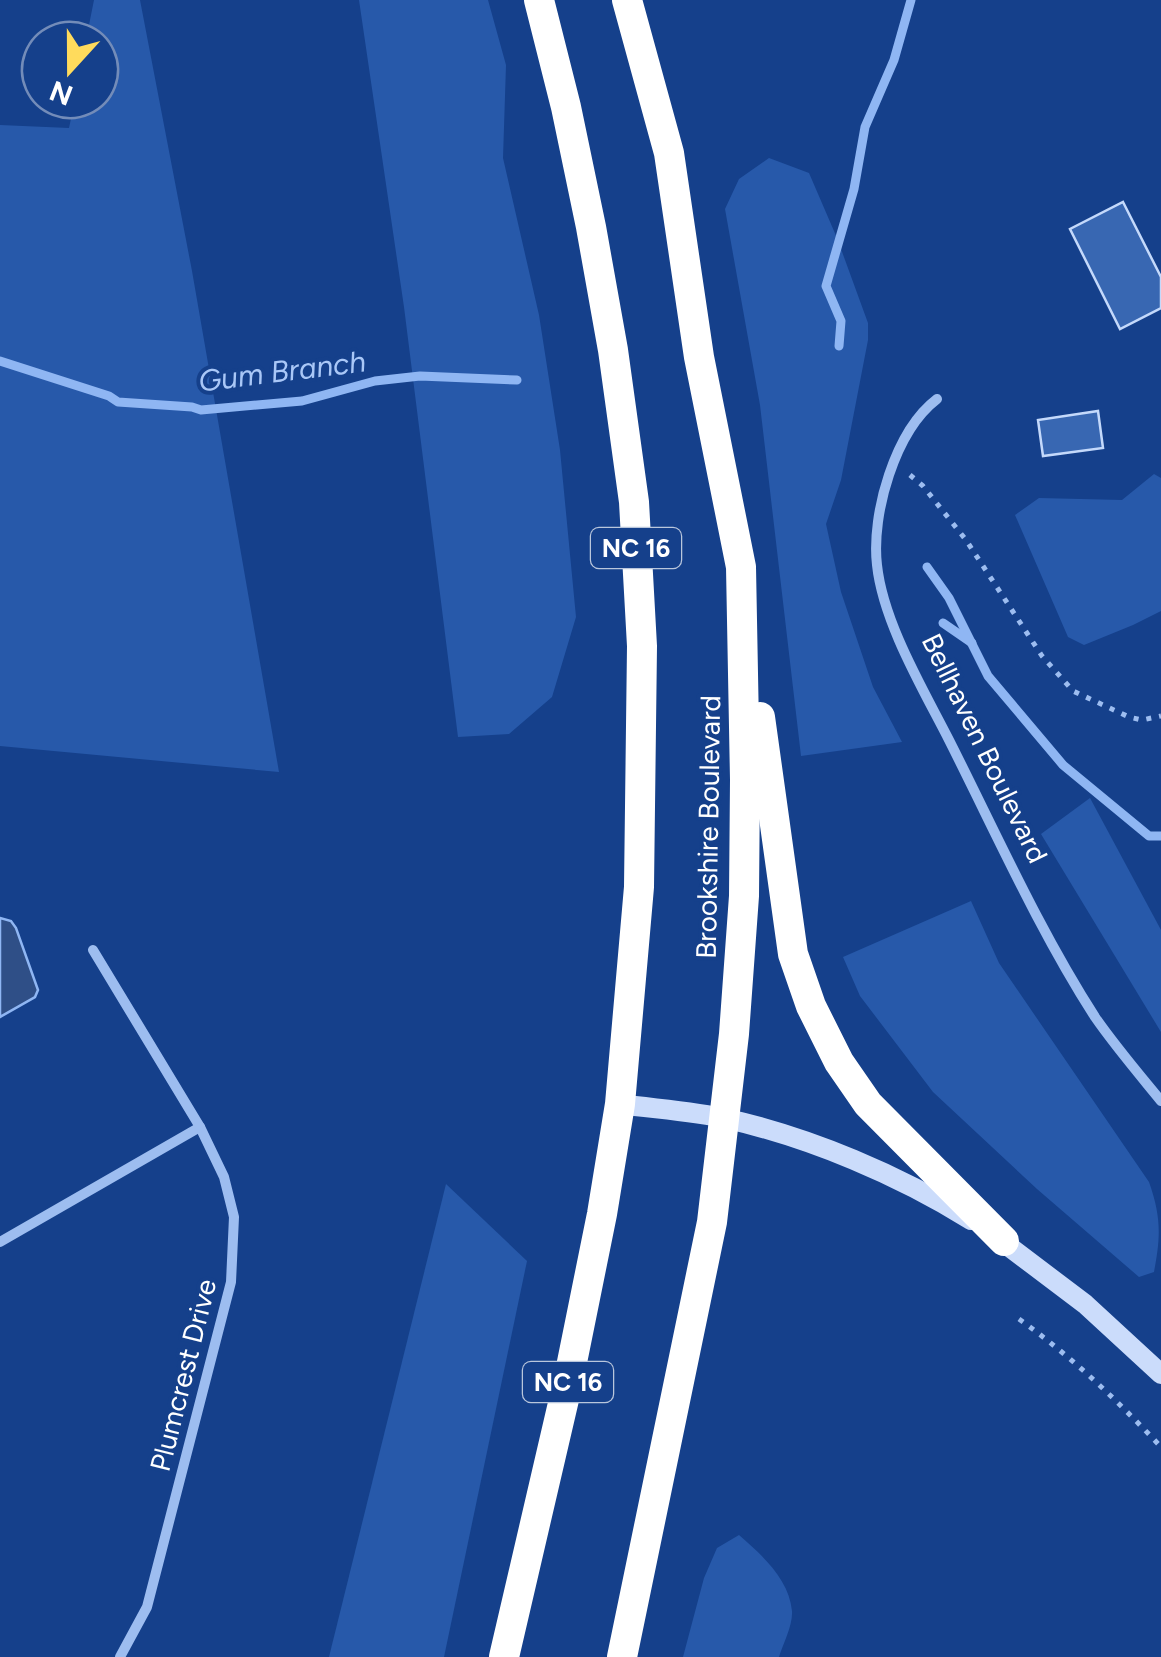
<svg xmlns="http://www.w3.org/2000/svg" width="1161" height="1657" font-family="Figtree,sans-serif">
<rect width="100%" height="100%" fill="#15408b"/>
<g fill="#2759aa">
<path d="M94 0H140L192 271 279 772 0 746V125L69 128 75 100H100V40H86Z"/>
<path d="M359 0H488L506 65 503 158 539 315 560 450 576 617 552 697 509 734 458 737 404 307Z"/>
<path d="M769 158 809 173 837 238 868 323V340L841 480 826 524 841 592 873 687 902 742 801 756 760 405 725 209 739 179Z"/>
<path d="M1154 474 1161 478V611L1133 625 1084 645 1068 637 1015 515 1039 498 1122 500Z"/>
<path d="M1090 798 1161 930V1032L1041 834Z"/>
<path d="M971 901 999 963 1149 1182C1161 1216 1161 1236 1154 1272L1139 1277 1037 1189 933 1092 860 996 843 957Z"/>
<path d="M446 1184 527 1261 444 1657H329Z"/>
<path d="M739 1535C762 1555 789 1579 792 1611 793 1625 783 1644 779 1657H683L704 1578 717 1548Z"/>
</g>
<path fill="#2f4f87" stroke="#8fb6f3" stroke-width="2.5" d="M0 918 11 921 16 928 38 990 35 997 0 1017Z"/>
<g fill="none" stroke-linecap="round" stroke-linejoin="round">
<g stroke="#8fb6f3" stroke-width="9">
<path d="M839 346 841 321 826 286 854 189 865 127 894 60 911 0"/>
<path d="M0 361 109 396 118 402 192 407 201 410 302 401 375 381 420 376 517 380"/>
<path d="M927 567 949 598 988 676 1063 765 1149 836H1161"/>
<path d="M943 623 972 643"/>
</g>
</g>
<g fill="#3867b2" stroke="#c4d9fb" stroke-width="2.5">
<path d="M1123 202 1161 277V308L1120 329 1070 229Z"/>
<path d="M1098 411 1103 448 1043 456 1038 420Z"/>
</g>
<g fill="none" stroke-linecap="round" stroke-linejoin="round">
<g stroke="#9dbdf0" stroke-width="5" stroke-dasharray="5 8" stroke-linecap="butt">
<path d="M910 475 923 486 966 540 1042 656 1073 691 1129 717 1142 720 1161 716"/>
<path d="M1019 1319C1072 1357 1117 1400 1161 1447"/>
</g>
<g stroke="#9dbdf0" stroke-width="10">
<path d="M937 399C895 431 871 514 877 565 883 622 923 689 949 740 996 833 1039 930 1095 1017 1115 1046 1139 1074 1161 1101"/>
<path d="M93 950 200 1127 224 1177 234 1217 231 1282 147 1607 120 1657"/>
<path d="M0 1242 200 1127"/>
</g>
<g stroke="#cbdcfb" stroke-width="20">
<path d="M620 1104C656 1109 693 1111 728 1119 811 1138 899 1175 971 1220"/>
<path d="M995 1236 1085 1304 1161 1374"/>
</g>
<g stroke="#fff" stroke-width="30">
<path d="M760 717 793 954 811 1006 839 1062 868 1104 1004 1241"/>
<path d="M504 1657 568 1382 602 1214 620 1104 639 887 642 646 634 502 613 350 591 227 566 107 539 0"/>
<path d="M622 1657 712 1222 734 1034 744 896 745 780 741 567 699 357 669 153 627 0"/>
</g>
</g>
<g text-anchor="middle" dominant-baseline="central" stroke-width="8" stroke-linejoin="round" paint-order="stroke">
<g fill="#15408b" stroke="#b9c6dc" stroke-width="2.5">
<rect x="591" y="528" width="90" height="40" rx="8"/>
<rect x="523" y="1362" width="90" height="40" rx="8"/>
</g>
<g font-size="25" font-weight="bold" fill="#fff">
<text x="636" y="548">NC 16</text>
<text x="568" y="1382">NC 16</text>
</g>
<g font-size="28" fill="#fff" stroke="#15408b">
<text transform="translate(985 748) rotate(64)">Bellhaven Boulevard</text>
<text transform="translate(708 827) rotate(-89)">Brookshire Boulevard</text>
<text transform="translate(183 1375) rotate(-76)">Plumcrest Drive</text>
</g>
<g font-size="30" font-style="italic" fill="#a9c7f7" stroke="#15408b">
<text transform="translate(282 371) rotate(-7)">Gum Branch</text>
</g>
</g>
<g transform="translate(70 70) rotate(201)"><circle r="48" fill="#15408b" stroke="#738cb9" stroke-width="2.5"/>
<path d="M0-8L18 38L0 25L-18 38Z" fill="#ffdb5c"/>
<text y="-15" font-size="28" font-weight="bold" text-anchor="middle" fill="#ffffff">N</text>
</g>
</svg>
